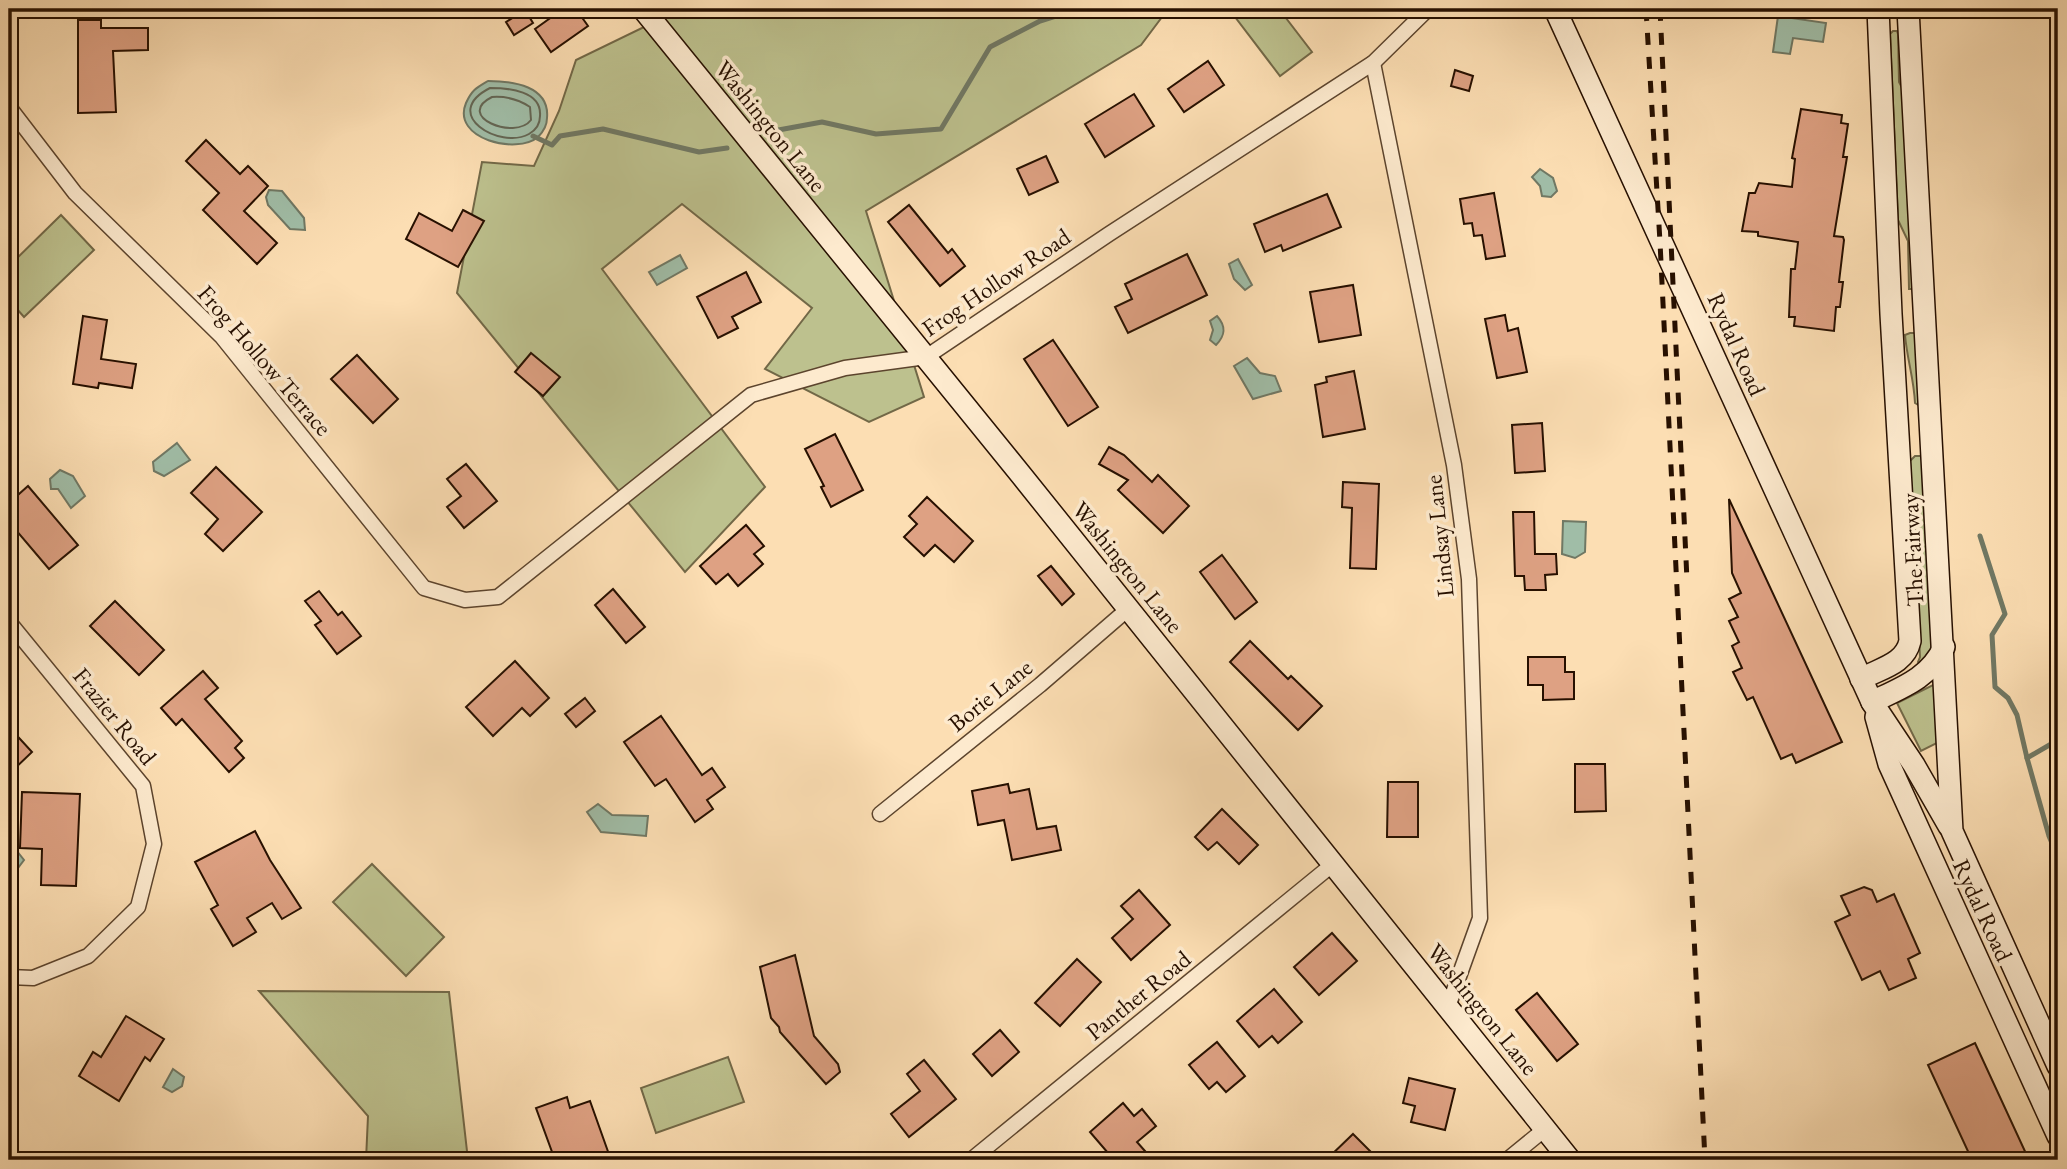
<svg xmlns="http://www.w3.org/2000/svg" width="2067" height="1169" font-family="'EB Garamond',serif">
<rect width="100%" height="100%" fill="#fcdeb3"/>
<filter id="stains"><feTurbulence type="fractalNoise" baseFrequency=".00286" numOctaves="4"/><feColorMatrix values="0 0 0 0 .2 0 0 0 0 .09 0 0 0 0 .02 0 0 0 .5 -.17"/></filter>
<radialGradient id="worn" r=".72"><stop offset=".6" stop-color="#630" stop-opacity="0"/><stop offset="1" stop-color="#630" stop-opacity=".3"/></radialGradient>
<g fill="#bdc18e" stroke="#726847" stroke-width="2">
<path d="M681 9H1168L1141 45 866 211 924 397 869 422 765 369 812 308 682 204 602 269 765 487 685 572 457 293 482 162 534 166 559 111 576 60Z"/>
<path d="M1229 9H1279L1312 52 1280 76Z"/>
<path d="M1893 31H1897L1898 34 1899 82 1909 101 1918 289H1909L1908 241 1898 220 1890 34Z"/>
<path d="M61 215 94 250 24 317 9 300V266Z"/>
<path d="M1910 333H1916L1920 406 1915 403C1914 379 1907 359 1905 335Z"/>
<path d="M1915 456H1923L1933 646 1923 666 1918 662 1920 657 1910 461Z"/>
<path d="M1935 684 1939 742 1921 751 1897 703Z"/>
<path d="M372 864 444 937 406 976 333 902Z"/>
<path d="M259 991 449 992 468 1160H366L368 1116Z"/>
<path d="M728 1057 744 1102 656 1133 641 1088Z"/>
</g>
<g fill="#a0bda7" stroke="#707864" stroke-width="2">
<path d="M1778 16 1826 23 1823 42 1793 38 1790 54 1773 52Z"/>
<path d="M488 81C513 81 550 86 547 118 547 125 543 132 538 137 517 155 451 139 466 103 472 90 476 88 488 81Z"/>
<path d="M1540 169 1553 178 1557 191 1551 197 1542 196 1540 186 1532 177Z"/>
<path d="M269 190 282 191 304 218 305 230 290 229 268 205 266 197Z"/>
<path d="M680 255 687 268 657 285 649 272Z"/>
<path d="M1238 259 1252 285 1245 290 1234 279 1229 264Z"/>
<path d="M1217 316C1226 326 1226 335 1216 345L1210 340 1213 330 1210 321Z"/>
<path d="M1247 358 1260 373 1275 376 1281 391 1253 399 1234 366Z"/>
<path d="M177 443 190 460 164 476 154 471 153 462Z"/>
<path d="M60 470 73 476 85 496 71 508 58 489H51L50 479Z"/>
<path d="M1563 521 1586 522 1585 552 1575 558 1562 554Z"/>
<path d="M598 804 612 815 648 816 646 836 601 832 587 812Z"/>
<path d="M9 841 24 860 18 868 9 873Z"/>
<path d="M173 1069 184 1077 182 1086 172 1092 163 1087Z"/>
</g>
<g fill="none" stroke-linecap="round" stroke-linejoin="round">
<g stroke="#646654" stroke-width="2">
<path d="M490 88C509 88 542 91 540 116 540 124 536 130 529 134 500 150 439 114 490 88Z"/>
<path d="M492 97C506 96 518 99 530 107L531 120C515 141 454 116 492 97Z"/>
</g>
<g stroke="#707864" stroke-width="5">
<path d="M773 131 822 122 876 134 941 129 990 47 1040 21 1078 9"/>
<path d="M533 136 552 145 560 136 603 129 699 152 727 148"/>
<path d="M1980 536 2005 614 1992 635 1995 687 2008 698 2017 715 2027 758 2049 836 2058 857"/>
<path d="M2027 758 2058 740"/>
</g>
</g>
<g fill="#dea183" stroke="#271000" stroke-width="2">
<path d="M563 9H576L588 26 551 52 535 29Z"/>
<path d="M525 10 533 23 514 35 506 22Z"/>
<path d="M78 20H101V28H148V50L113 51 116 112 78 113Z"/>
<path d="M1208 61 1224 85 1184 112 1168 89Z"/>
<path d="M1455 70 1473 76 1469 91 1451 86Z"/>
<path d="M1134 94 1154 126 1105 157 1085 124Z"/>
<path d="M1801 109 1842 115 1841 123 1848 124 1843 157H1847L1834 236 1843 237 1844 240 1839 282H1843L1840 307H1836L1834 331 1794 326 1795 317H1789L1791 269H1795L1798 242 1758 236V232L1742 231 1749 193H1755L1759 183 1792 187 1795 159 1792 158Z"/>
<path d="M206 140 240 174 248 166 268 186 244 211 277 243 257 264 203 210 219 193 186 161Z"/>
<path d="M1046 156 1058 182 1029 195 1017 169Z"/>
<path d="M1494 193 1505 256 1486 259 1482 235 1474 236 1472 223 1464 224 1460 199Z"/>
<path d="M1327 194 1341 227 1283 251 1281 245 1265 252 1254 224Z"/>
<path d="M909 205 948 253 952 249 965 266 940 286 888 222Z"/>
<path d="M463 210 484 221 458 267 406 239 419 213 452 231Z"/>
<path d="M1187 254 1207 295 1128 333 1115 307 1132 299 1125 284Z"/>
<path d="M746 272 761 302 732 317 738 328 718 338 697 297Z"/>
<path d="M1353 285 1361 335 1319 342 1310 292Z"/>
<path d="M1505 315 1508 331 1518 328 1527 372 1497 378 1485 319Z"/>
<path d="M83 316 107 320 101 359 136 364 132 388 99 383 98 388 73 384Z"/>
<path d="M1053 340 1098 407 1068 426 1024 359Z"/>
<path d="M531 353 560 377 543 396 515 372Z"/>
<path d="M357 355 398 399 373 423 331 379Z"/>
<path d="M1354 371 1365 429 1323 437 1315 385 1327 382 1326 377Z"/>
<path d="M1542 423 1545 471 1515 473 1512 425Z"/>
<path d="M835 434 863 490 831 507 821 487 824 486 805 449Z"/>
<path d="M1109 447 1124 455 1152 482 1158 475 1189 506 1163 533 1118 490 1128 480 1099 464Z"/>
<path d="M466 464 497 501 464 528 447 507 461 496 447 479Z"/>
<path d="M216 467 262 512 223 551 205 534 218 519 191 493Z"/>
<path d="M1343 482 1379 484 1376 569 1350 568 1352 508 1342 507Z"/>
<path d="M28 486 78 545 49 569 9 522V503Z"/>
<path d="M927 497 973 541 954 562 935 545 924 556 904 537 917 524 909 516Z"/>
<path d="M1729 499 1842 742 1796 763 1792 754 1781 759 1753 697 1747 700 1733 672 1742 668 1732 646 1739 642 1729 621 1738 617 1729 599 1741 593 1732 573Z"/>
<path d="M1513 512H1534L1535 554H1556L1557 574 1545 575 1546 590H1525L1524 576H1515Z"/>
<path d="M746 525 764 546 754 554 763 564 738 586 728 574 716 584 700 566Z"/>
<path d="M1222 555 1257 602 1235 619 1200 572Z"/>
<path d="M1051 566 1074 594 1062 605 1038 576Z"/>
<path d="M613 589 645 627 626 643 595 605Z"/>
<path d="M319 591 338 615 342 612 361 636 337 654 315 625 321 621 305 601Z"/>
<path d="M115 601 164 650 139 675 90 626Z"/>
<path d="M1250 641 1288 679 1291 676 1322 706 1298 730 1230 662Z"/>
<path d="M1528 657H1565V672H1574V699L1543 700V685H1528Z"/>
<path d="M515 661 549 698 530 716 522 708 493 736 466 707Z"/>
<path d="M203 671 218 688 205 699 242 741 235 748 244 758 229 772 182 719 176 725 161 708Z"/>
<path d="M585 698 595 711 576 727 565 714Z"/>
<path d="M661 716 702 775 712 768 725 787 707 800 713 809 695 822 666 779 655 786 624 742Z"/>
<path d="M9 727 32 752 9 774Z"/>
<path d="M1575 764H1605L1606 811 1575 812Z"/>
<path d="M1388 782H1418V837H1387Z"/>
<path d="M1008 784 1010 793 1029 789 1037 829 1056 826 1061 850 1012 860 1004 820 978 825 972 791Z"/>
<path d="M22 792 80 794 76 886 41 885 42 849 20 848Z"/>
<path d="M1222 809 1258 845 1239 864 1217 842 1208 850 1195 837Z"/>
<path d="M255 831 270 860 301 908 282 919 272 903 247 918 256 932 233 946 211 909 218 905 195 862Z"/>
<path d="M1864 887 1872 890 1877 902 1894 894 1920 953 1908 959 1916 978 1889 990 1880 971 1862 980 1835 922 1850 915 1841 896Z"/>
<path d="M1139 890 1170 925 1131 960 1112 938 1133 919 1121 906Z"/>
<path d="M1332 933 1357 961 1319 995 1294 967Z"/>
<path d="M795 955 814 1036 838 1064 840 1072 826 1084 780 1032 779 1027 771 1018 760 967Z"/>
<path d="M1077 959 1101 982 1060 1026 1035 1003Z"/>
<path d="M1274 989 1302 1022 1278 1043 1272 1036 1259 1047 1237 1021Z"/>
<path d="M1537 993 1578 1044 1557 1061 1516 1010Z"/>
<path d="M126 1016 164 1039 150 1061 145 1057 119 1101 79 1076 93 1052 101 1057Z"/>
<path d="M1000 1030 1019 1052 992 1076 973 1054Z"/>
<path d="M1217 1042 1245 1076 1226 1092 1217 1082 1209 1089 1189 1065Z"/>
<path d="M1975 1043 2029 1160H1972L1928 1065Z"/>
<path d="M924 1060 956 1099 909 1137 891 1114 920 1091 907 1074Z"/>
<path d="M1409 1078 1455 1089 1445 1130 1411 1122 1415 1106 1403 1103Z"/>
<path d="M567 1097 570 1108 590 1101 611 1160H555L536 1108Z"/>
<path d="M1123 1103 1134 1116 1142 1109 1156 1126 1137 1142 1153 1160H1114L1090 1132Z"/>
<path d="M1353 1134 1379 1160H1326Z"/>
</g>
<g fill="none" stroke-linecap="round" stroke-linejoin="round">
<g stroke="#5c442d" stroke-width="17">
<g id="street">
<path d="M1373 63 1454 465 1469 579 1480 918 1448 1007"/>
<path d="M9 107 75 193 222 337 424 588 465 600 498 597 751 395 845 368 926 357 1109 234 1373 63 1428 9"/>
<path d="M9 622 143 786 154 844 138 907 88 956 33 978 9 977"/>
<path d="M880 814 1040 685 1128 609"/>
<path d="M971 1160 1332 865"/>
<path d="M1507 1160 1545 1129"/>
</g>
</g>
<g stroke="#271000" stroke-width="24">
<g id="secondary">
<path d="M643 9 1022 476 1570 1160"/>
<path d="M1555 9 1872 702 1914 765 1949 826"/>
<path d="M1908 9 1952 831 2058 1066"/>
<path d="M1861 679C1881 668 1905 664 1910 641L1891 314 1878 9"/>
<path d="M1872 702C1901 688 1930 678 1944 647"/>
<path d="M1876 717 1889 764 2058 1136"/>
</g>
</g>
<use href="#street" stroke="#fdeace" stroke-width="14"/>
<use href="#secondary" stroke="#fdeace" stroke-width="21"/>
<g stroke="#271000" stroke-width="5" stroke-dasharray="12 12" stroke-linecap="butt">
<path d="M1646 9 1660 242 1705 1160"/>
<path d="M1660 9 1687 580"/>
</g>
</g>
<g text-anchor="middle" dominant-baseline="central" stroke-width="7" stroke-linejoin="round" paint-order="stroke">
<g font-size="24" fill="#271000" stroke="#fdeace">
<text transform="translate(771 126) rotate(51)">Washington Lane</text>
<text transform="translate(996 282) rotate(-34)">Frog Hollow Road</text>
<text transform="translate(1737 344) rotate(66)">Rydal Road</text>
<text transform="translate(265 360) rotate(49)">Frog Hollow Terrace</text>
<text transform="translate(1439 536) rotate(-96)">Lindsay Lane</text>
<text transform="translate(1912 550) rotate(-93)">The Fairway</text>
<text transform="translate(1128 567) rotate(51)">Washington Lane</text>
<text transform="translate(990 695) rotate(-39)">Borie Lane</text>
<text transform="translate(115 716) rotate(51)">Frazier Road</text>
<text transform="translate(1983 910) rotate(65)">Rydal Road</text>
<text transform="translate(1138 995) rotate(-39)">Panther Road</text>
<text transform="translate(1483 1009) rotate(51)">Washington Lane</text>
</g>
</g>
<rect width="2067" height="1169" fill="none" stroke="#fcdeb3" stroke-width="35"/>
<rect x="10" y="10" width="2046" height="1148" fill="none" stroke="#271000" stroke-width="3.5"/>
<rect x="18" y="18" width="2032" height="1134" fill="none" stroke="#271000" stroke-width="2"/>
<rect width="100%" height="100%" filter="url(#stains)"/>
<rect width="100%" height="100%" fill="url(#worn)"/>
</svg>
